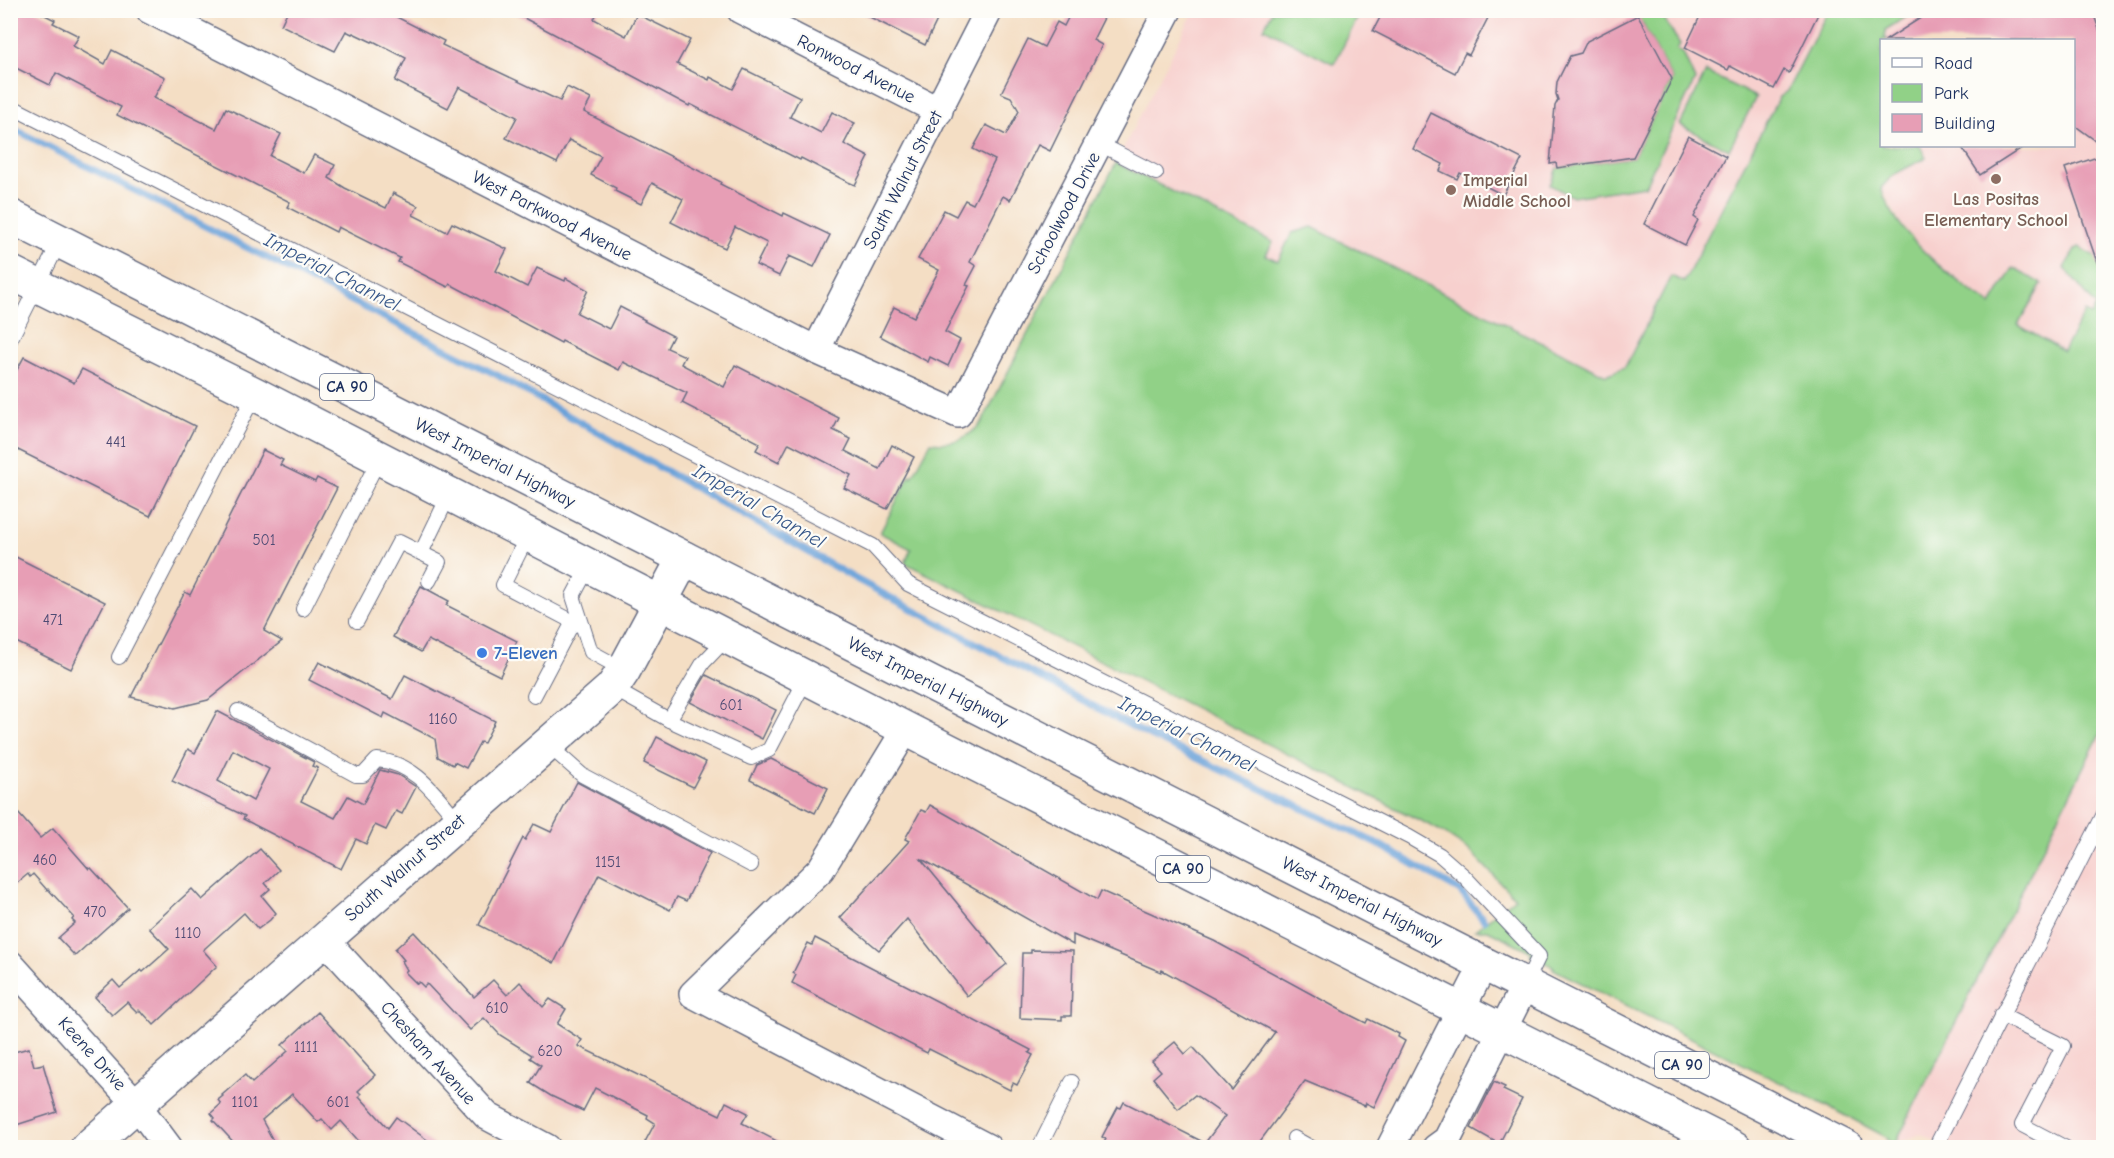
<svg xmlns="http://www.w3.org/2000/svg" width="2114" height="1158" font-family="'Comic Neue',sans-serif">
<rect width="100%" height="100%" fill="#fdfcf7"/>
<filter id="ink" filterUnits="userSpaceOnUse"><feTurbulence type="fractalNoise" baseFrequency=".0167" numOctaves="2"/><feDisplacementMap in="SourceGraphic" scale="12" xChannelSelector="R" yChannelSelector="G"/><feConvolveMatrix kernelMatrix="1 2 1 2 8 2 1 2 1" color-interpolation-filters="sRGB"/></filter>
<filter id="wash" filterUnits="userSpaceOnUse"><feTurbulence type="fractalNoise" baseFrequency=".008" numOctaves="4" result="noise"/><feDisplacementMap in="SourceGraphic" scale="24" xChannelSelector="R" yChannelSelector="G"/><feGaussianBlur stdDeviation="1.35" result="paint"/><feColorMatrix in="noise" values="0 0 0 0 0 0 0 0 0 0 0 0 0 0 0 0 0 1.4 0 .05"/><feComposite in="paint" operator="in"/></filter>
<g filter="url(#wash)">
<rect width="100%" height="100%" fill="#f4dec4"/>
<g fill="#f7d0ce">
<path d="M1194 11H1828L1787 91 1779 97 1763 127 1684 282 1671 276 1625 367 1606 376 1312 228 1292 233 1278 261 1266 255 1272 242 1116 162Z"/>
<path d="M1916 11H2103V261L2079 247 2096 306 2091 315 2085 313 2063 351 2018 326 2042 284 1991 305 1967 289 1926 254 1900 222 1881 187 1893 175 1926 158 1920 146H2074V40H1888L1885 37V31Z"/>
<path d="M2103 728V1147H1946L1921 1134 1895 1144Z"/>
</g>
<g fill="#91d187" stroke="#568072" stroke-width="1.5">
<path d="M1273 10H1361V11L1334 64 1264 28Z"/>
<path d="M1647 11H1659L1680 44 1677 50 1683 53 1695 80 1645 186 1573 197 1550 185 1557 168 1633 157 1672 79 1638 15Z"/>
<path d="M1828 11H1916L1885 30V37L1888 40H1882V146H1920L1926 158 1893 175 1881 188C1896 236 1951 278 1991 305L2013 268 2042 284 2018 325 2063 351 2085 312 2091 315 2096 306 2064 268 2075 250 2079 247 2103 261V728L1895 1144 1887 1140 1888 1138 1841 1113 1553 969 1554 967 1530 955 1532 952 1488 930H1475L1515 898 1469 850 1439 830 905 563 911 549 880 533 910 475 912 477 931 442C952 445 968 439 982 422L1116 163 1273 242 1266 255 1278 261 1292 233 1312 227 1606 375 1625 367 1671 276 1684 282 1779 97 1787 91Z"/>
<path d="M1706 72 1756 97 1729 150 1680 125Z"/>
</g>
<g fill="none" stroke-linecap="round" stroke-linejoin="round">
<path stroke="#6ba2d9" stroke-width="7" d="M10 127 497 375 854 578 1148 735 1380 845 1460 891 1484 920"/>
</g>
<g id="blocks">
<g fill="#e79eb5" fill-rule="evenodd">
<path d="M10 10H35L55 20 53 23 79 36 73 46 105 64 112 50 165 77 154 98 216 129 226 108 281 134 270 156 304 173 314 155 335 165 329 178 345 188 386 208 393 193 418 206 413 215 447 232 452 223 507 249 496 271 527 287 537 268 565 281 566 278 588 290 577 313 609 329 620 307 645 320 644 321 673 336 667 348 685 356 681 364 724 387 735 365 839 418 833 430 851 439 845 451 880 469 892 445 914 457 887 509 844 488 851 475 789 443 779 462 756 450 760 443 682 403 687 393 623 362 619 370 562 341 561 343 450 284 448 287 398 262 400 258 338 227 336 232 287 207 290 202 117 115 121 107 56 73 50 85 10 65Z"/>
<path d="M288 10H383L444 41 442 45 560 101 567 87 591 99 584 112 721 182 720 184 783 216 784 213 830 235 814 267 789 256 779 276 756 265 767 243 735 227 725 248 695 234 671 222 683 199 652 183 641 204 615 191 616 188 591 175 601 156 569 140 557 163 506 138 517 117 459 87 448 108 395 81 406 58 373 41 372 42 353 33 352 34 346 31 335 51 281 25Z"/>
<path d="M509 10H599L594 19 626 36 637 14 690 40 677 64 709 80 710 77 733 89 744 69 800 97 790 117 821 133 832 112 855 123 844 144 869 157 855 185 848 182 801 158 800 160 690 104 689 106Z"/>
<path d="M856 10H942L925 45Z"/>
<path d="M1072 10H1108L1093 40 1102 45 1050 151 1038 145 1010 200 1003 196 970 262 976 266 966 285 969 286 945 332 960 340 948 366 930 357 928 362 880 336 894 307 914 317 939 270 918 259 930 237 944 210 956 216 965 200 973 204 995 160 973 149 986 125 1006 135 1019 111 1011 97 1001 93 1028 39 1044 47 1057 22 1064 26Z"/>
<path d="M1384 10H1492L1469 55 1465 53 1455 73 1373 31Z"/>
<path d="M1703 10H1820L1789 73 1784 70 1774 89 1730 66 1728 70 1685 48Z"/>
<path d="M1933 10H2092L2103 40V146L2073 124V40H1886Z"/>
<path d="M1638 15 1672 79 1633 157 1557 168 1556 163 1550 164 1555 106 1558 100 1556 94 1557 82 1570 56 1581 53 1587 41Z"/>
<path d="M1431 113 1522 159 1503 195 1460 173 1457 179 1440 171 1443 164 1413 149Z"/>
<path d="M1688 136 1726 156 1694 217 1698 220 1685 245 1644 224Z"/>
<path d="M1961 146H2025L1980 175Z"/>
<path d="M2103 155V271H2100L2065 168Z"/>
<path d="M24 357 74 383 82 369 195 426 150 516 10 446V383Z"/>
<path d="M263 450 283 460 280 465 315 482 317 478 337 488 264 631 282 641 208 700 175 708 131 697 185 592 190 595Z"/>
<path d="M10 554 105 602 71 669 10 639Z"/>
<path d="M421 586 449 601 446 605 517 641 500 676 428 640 421 652 393 637Z"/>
<path d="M319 662 392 699 405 675 495 721 484 743 480 742 466 768 454 762 453 765 438 757 435 739 385 713 383 718 309 680Z"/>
<path d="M706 675 776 710 762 739 690 702Z"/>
<path d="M217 711 314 762 312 766 318 768 301 801 335 818 348 796 363 804 380 770 398 775 416 787 402 814 396 811 386 830 375 825 366 844 356 839 341 869 243 819 245 816 172 781 188 749 195 753ZM233 750 269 769 253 801 218 781Z"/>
<path d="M657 737 706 762 693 787 644 763Z"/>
<path d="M771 759 828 788 815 813 750 780 757 765Z"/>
<path d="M577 782 710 853 686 901 677 897 670 910 599 874 554 963 479 925 523 838 525 840 534 824 551 832Z"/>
<path d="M10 804 40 838 53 828 89 869 91 868 128 908 75 956 58 938 75 923 72 920 74 917 48 889 47 890 33 874 30 877 28 874 10 889Z"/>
<path d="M930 805 1097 900 1101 891 1214 941 1346 1013 1366 1023 1368 1019 1399 1034 1398 1037 1405 1041 1374 1107 1366 1103 1365 1106 1305 1081 1255 1148H1101L1106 1139 1102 1137 1118 1107 1121 1108 1124 1102 1205 1143 1225 1116 1195 1095 1178 1109 1153 1078 1161 1071 1152 1061 1175 1042 1185 1054 1193 1047 1232 1090 1275 1032 1162 970 1161 972 1073 935V945L920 858 1007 964 967 996 907 919 879 950 840 918 909 841 905 839 921 810 926 812Z"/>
<path d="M260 849 279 870 265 883 270 889 262 896 276 913 270 920 258 929 244 913 203 950 217 966 154 1025 144 1014 143 1015 139 1010 137 1012 127 1002 112 1015 95 997 113 980 120 988 141 970 143 972 169 949 149 928 192 889 202 900Z"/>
<path d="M414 932 474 997 493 980 507 995 520 982 543 1007 550 999 566 1009 557 1024 582 1040 578 1046 720 1115 726 1102 748 1113 742 1123 790 1148H656L645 1142 655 1123 647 1118 648 1115 595 1088 583 1111 551 1096 530 1083 541 1065 530 1058 532 1055 500 1035 484 1018 470 1030 427 984 424 987 419 982 417 984 405 972 407 970 402 961 404 960 395 949Z"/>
<path d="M815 938 1031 1050 1029 1053 1033 1055 1017 1085 1013 1083 1010 1090 929 1049 927 1053 792 983 796 975 793 973 808 943 812 945Z"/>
<path d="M1031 950 1073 951 1071 1016H1062V1020L1020 1018 1022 953H1031Z"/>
<path d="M318 1012 375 1075 358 1091 361 1094 359 1096 388 1128 396 1117 438 1148H365L341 1121 332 1130 322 1119 318 1122 292 1094 262 1120 277 1148H239L213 1120 215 1118 211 1113 221 1104 218 1100 223 1096 222 1095 245 1075 252 1083 288 1051 282 1045Z"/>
<path d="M29 1048 34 1066 43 1064 57 1112 10 1127V1053Z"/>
<path d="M1494 1082 1505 1087 1503 1090 1522 1099 1499 1144 1471 1128Z"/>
</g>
</g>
</g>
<g filter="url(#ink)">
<use href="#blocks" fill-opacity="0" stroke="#676c82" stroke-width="1.5"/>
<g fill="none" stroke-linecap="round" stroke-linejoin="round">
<g stroke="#676c82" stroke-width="16">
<g id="lane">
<path d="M10 106 873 546 908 584 1409 837 1440 855 1464 876 1539 956 1525 985"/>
<path d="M1100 144 1156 173"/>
<path d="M10 340 60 241"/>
<path d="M528 535 503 585 583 627"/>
<path d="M421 553 439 562 429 581"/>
<path d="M589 566 573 596 591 652 624 670"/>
<path d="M303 609 379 459"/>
<path d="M357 621 399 542 421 553 449 495"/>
<path d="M119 657 255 394"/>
<path d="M612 688 669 720 751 758 769 750 807 677"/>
<path d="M534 696 573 622"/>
<path d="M238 711 356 775H363L377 760C415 763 435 794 458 821"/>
<path d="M669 720 703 663 728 637"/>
<path d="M547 744 582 775 751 865"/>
<path d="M2001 1015 2063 1046 2022 1125 2066 1148"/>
<path d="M1294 1138 1312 1148"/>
<path d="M1039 1148 1072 1082"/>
<path d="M1935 1148 2104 814"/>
</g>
</g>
<g stroke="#676c82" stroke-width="30">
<g id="street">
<path d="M150 10 816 350 958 414 1168 10"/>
<path d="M741 10 939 111"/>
<path d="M816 350 989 10"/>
<path d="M906 729 821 869 693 994 988 1148"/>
<path d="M324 939 487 1116 547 1148"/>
<path d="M10 964 137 1105 169 1148"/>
<path d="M1390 1148 1484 964"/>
<path d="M1436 1148 1447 1140 1525 985"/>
</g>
</g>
<g stroke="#676c82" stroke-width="36">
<path id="secondary" d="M87 1148 612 688 624 670 684 558"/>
</g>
<g stroke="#676c82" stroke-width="36">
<g id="primary">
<path d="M10 216 1847 1148"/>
<path d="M10 272 255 394 906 729 1735 1148"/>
</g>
</g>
<use href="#lane" stroke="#fff" stroke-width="14"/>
<use href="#street" stroke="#fff" stroke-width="27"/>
<use href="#secondary" stroke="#fff" stroke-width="33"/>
<use href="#primary" stroke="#fff" stroke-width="33"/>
</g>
</g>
<g fill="#8d6e63" stroke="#fdfcf7" stroke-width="2">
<circle cx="1996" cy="179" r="6"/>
<circle cx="1451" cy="190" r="6"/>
</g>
<circle fill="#3f7fe0" stroke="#fdfcf7" stroke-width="2" cx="482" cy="653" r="6"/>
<g text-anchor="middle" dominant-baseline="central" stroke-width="4.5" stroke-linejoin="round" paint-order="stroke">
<g font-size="15" fill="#4e4b74">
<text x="116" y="442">441</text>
<text x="264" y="540">501</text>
<text x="53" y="620">471</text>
<text x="731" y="705">601</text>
<text x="443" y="719">1160</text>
<text x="45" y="860">460</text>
<text x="608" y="862">1151</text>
<text x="95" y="912">470</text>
<text x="188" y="933">1110</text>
<text x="497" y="1008">610</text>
<text x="306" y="1047">1111</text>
<text x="550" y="1051">620</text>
<text x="245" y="1102">1101</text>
<text x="338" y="1102">601</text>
</g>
<g fill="#fdfcf7" stroke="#5f6c8c" stroke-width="1.5">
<rect x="320" y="374" width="54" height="26" rx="4.5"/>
<rect x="1156" y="856" width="54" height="26" rx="4.5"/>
<rect x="1655" y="1052" width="54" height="26" rx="4.5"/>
</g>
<g font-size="16" font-weight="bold" fill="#1b2f5e">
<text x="347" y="387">CA 90</text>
<text x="1183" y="869">CA 90</text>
<text x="1682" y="1065">CA 90</text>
</g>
<g font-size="18" fill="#1b2f5e" stroke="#fdfcf7">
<text transform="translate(856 69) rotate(27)">Ronwood Avenue</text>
<text transform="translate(903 180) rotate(-63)">South Walnut Street</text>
<text transform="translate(1064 213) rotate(-62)">Schoolwood Drive</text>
<text transform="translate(552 216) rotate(27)">West Parkwood Avenue</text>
<text transform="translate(495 463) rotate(27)">West Imperial Highway</text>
<text transform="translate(928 682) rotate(27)">West Imperial Highway</text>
<text transform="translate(405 868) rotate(-41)">South Walnut Street</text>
<text transform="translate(1362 902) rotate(27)">West Imperial Highway</text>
<text transform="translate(428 1053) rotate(48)">Chesham Avenue</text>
<text transform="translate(92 1054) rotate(48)">Keene Drive</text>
</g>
<g font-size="18" font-weight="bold" fill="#785e54" stroke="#fdfcf7" text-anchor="start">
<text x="1463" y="180">Imperial<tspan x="1463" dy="21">Middle School</tspan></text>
<text x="1996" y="199" text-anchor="middle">Las Positas<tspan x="1996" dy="21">Elementary School</tspan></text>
</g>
<g font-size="18" font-weight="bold" fill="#366cbe" stroke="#fdfcf7" text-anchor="start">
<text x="494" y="653">7-Eleven</text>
</g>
<g font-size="20" font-style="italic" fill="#375789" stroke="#fdfcf7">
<text transform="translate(332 272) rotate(27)">Imperial Channel</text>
<text transform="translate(759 506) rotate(30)">Imperial Channel</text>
<text transform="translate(1187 734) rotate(26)">Imperial Channel</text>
</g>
</g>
<rect width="2114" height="1158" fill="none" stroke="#fdfcf7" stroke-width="36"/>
<rect x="1880" y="39" width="195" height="108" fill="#fdfcf7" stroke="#a3aaba" stroke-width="1.5"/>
<rect x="1892" y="58" width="30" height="9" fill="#ffffff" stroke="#a3aaba" stroke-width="1.5"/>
<text x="1934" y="69" font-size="18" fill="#1b2f5e">Road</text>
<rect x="1892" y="84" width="30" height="18" fill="#91d187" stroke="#a3aaba" stroke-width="1.5"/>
<text x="1934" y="99" font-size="18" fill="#1b2f5e">Park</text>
<rect x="1892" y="114" width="30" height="18" fill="#e79eb5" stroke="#a3aaba" stroke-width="1.5"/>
<text x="1934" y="129" font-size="18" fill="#1b2f5e">Building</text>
</svg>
